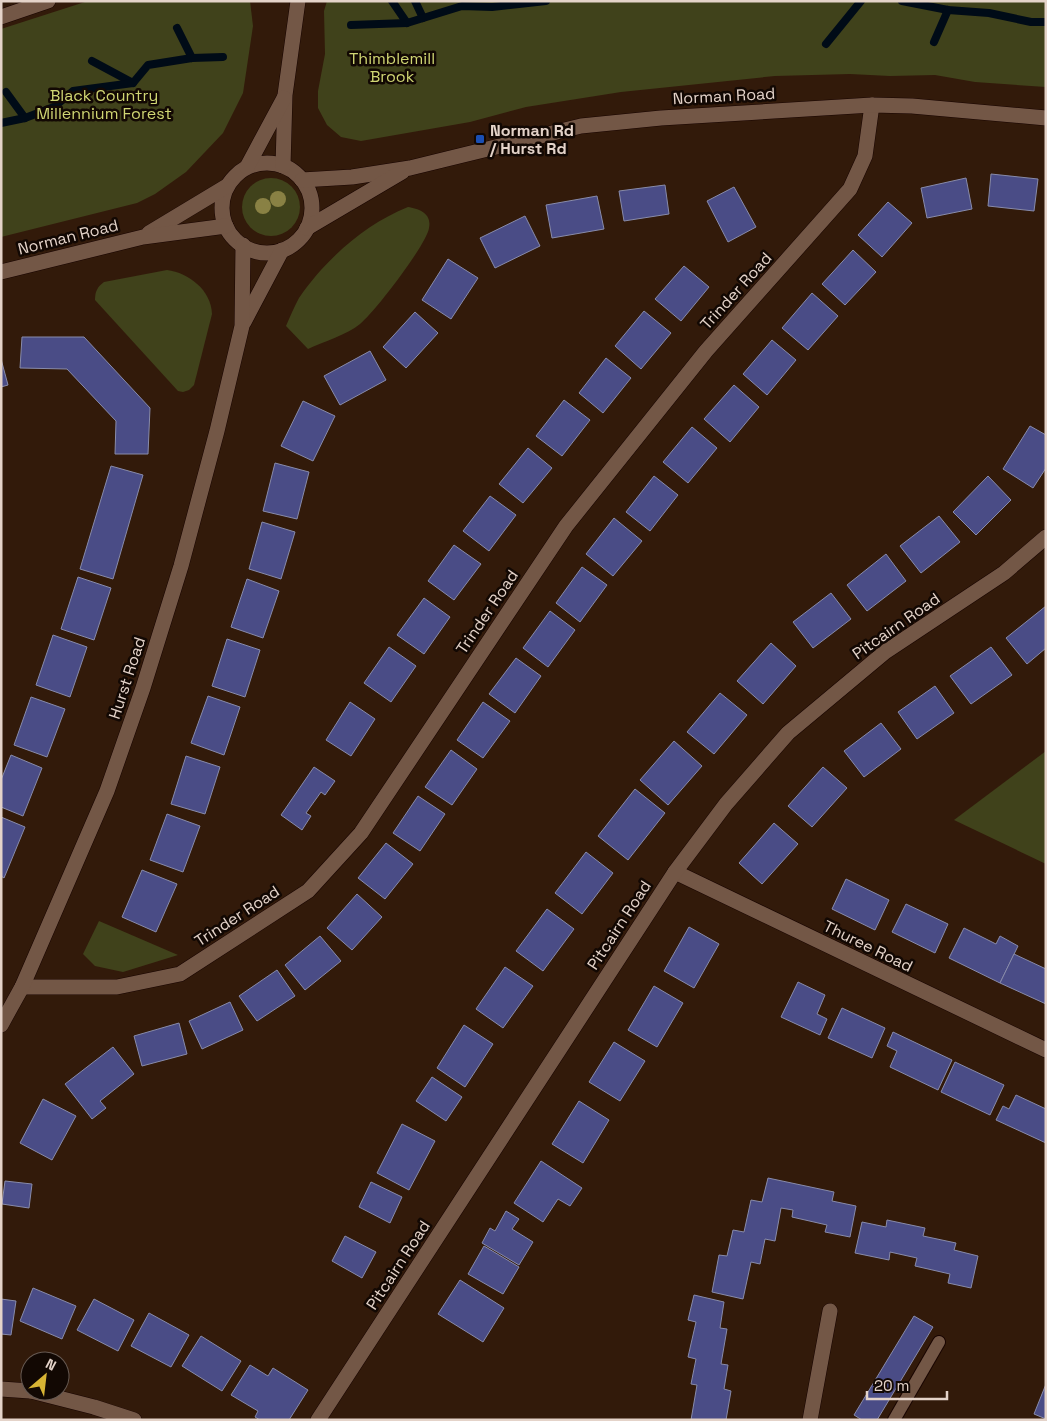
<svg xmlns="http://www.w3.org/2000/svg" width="1047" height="1421" font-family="'Space Grotesk',sans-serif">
<rect width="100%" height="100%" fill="#321a0a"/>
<g fill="#40421b">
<path d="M88 1H250L253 26 243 93 223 133 186 172 155 194 137 203 1 237V29Z"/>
<path d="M327 1H1046V87L975 82 935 75 890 76 850 74 775 76 621 92 526 107 470 122 361 141 341 137 327 125 318 108V91L325 54 324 11Z"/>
<circle cx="271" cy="207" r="29"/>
<path d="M408 207C419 209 432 213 429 228 427 244 374 313 360 324 348 334 323 342 308 349L286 326C290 317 294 307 299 298 325 260 365 224 408 207Z"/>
<path d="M167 270C189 273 211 290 212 314L194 385 189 390 183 392 178 391 95 300C95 292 97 287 104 282Z"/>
<path d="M1046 751V864L954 820Z"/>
<path d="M99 921 178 955 123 972 95 966 83 954Z"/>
</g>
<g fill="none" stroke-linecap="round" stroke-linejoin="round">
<g stroke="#000b17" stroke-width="8">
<path d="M392 1 407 23"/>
<path d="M415 1 423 18"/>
<path d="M902 1 948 10 989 13 1031 22H1046"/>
<path d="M351 25 407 23 462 6 492 7 546 1"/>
<path d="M177 28 192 58"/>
<path d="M934 42 948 10"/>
<path d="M826 44 861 1"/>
<path d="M92 61 133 83"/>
<path d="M6 92 25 118"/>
<path d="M1 123 25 118 54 107 73 91 133 83 148 65 192 58 223 57"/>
</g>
</g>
<g fill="#4a4c86" stroke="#888baa">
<path d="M991 174 1038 179 1034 211 988 206Z"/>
<path d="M966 178 972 209 927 218 921 188Z"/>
<path d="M665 185 669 214 624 221 619 191Z"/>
<path d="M734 187 756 227 728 242 707 201Z"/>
<path d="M597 196 604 229 552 238 546 205Z"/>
<path d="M888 202 912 223 882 257 858 235Z"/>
<path d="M525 216 540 246 495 268 480 238Z"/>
<path d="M853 250 876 272 845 305 822 284Z"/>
<path d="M448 259 478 278 451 319 422 300Z"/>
<path d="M684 266 709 287 681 321 655 299Z"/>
<path d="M812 293 838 316 808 350 782 328Z"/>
<path d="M644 311 671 333 641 369 615 346Z"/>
<path d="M415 312 438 333 406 368 383 347Z"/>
<path d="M22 337H84L150 408 148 454H115L116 421 67 369 20 368Z"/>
<path d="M772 340 796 360 767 395 743 374Z"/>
<path d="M370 351 386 380 340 405 324 376Z"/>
<path d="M606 358 631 378 603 413 579 393Z"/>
<path d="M1 359 8 385 1 387Z"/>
<path d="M734 385 759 407 730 442 704 419Z"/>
<path d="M564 400 590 420 562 456 536 436Z"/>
<path d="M303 401 335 416 313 461 281 446Z"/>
<path d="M1030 426 1046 435V468L1033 488 1003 469Z"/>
<path d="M692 427 717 448 688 483 663 462Z"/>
<path d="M528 448 552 468 523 503 499 484Z"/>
<path d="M275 463 309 472 297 519 263 511Z"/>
<path d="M111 466 143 475 113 579 80 569Z"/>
<path d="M654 476 678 495 650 531 626 512Z"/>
<path d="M988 476 1011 500 976 535 953 512Z"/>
<path d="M490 496 516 515 489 551 463 531Z"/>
<path d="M939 516 960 542 921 573 900 546Z"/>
<path d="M614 518 642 541 613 576 586 554Z"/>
<path d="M262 522 295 532 281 579 249 569Z"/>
<path d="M454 545 481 564 454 600 428 581Z"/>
<path d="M886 554 906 581 867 611 847 585Z"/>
<path d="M582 567 607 585 580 622 556 603Z"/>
<path d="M78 577 111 588 94 640 61 629Z"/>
<path d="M247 579 279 591 263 638 231 627Z"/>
<path d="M831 593 851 619 813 648 793 622Z"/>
<path d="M424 598 450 617 424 654 397 635Z"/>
<path d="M1046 606V648L1027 664 1006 638Z"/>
<path d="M550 611 575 630 548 667 523 648Z"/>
<path d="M53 635 87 647 70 697 36 685Z"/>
<path d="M227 639 260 650 245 697 212 686Z"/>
<path d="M771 643 796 666 763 704 737 681Z"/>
<path d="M389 647 416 666 391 702 364 683Z"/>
<path d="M991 647 1012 675 971 704 950 676Z"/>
<path d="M516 658 541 676 515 713 489 694Z"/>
<path d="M935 686 954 713 917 739 898 712Z"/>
<path d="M720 693 747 715 714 754 687 732Z"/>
<path d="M208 696 240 707 224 755 191 743Z"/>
<path d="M31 697 65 709 47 757 14 745Z"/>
<path d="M350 702 375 719 351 756 326 740Z"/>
<path d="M483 702 510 721 483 758 457 740Z"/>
<path d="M881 723 901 749 864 777 844 751Z"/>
<path d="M674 741 702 766 668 805 640 780Z"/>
<path d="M451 750 477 769 452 805 425 787Z"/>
<path d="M11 755 42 768 23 816 1 807V780Z"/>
<path d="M186 756 220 767 205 814 171 804Z"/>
<path d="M314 767 335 781 325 795 321 792 306 813 311 816 302 830 281 815Z"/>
<path d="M823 767 847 788 812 827 788 806Z"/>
<path d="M635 789 665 813 628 860 598 836Z"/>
<path d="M418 796 445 814 420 851 393 833Z"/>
<path d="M167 814 200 826 183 872 150 860Z"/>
<path d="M1 817 25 827 4 878 1 876Z"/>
<path d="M774 823 798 844 762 884 739 863Z"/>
<path d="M386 843 413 864 385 899 358 878Z"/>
<path d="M586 852 613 873 582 914 555 893Z"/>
<path d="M142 870 177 884 156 932 122 917Z"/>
<path d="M846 879 889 900 875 930 832 909Z"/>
<path d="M357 894 382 917 352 950 327 928Z"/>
<path d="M906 904 948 924 935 953 892 932Z"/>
<path d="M547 909 574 929 543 971 516 951Z"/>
<path d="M689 927 719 944 694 988 664 971Z"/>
<path d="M964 928 996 944 1000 936 1018 946 1000 983 949 958Z"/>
<path d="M320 936 341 961 305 990 285 965Z"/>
<path d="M1014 954 1046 969V1004L1000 983Z"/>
<path d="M505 967 533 986 503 1028 476 1009Z"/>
<path d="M277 970 295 996 257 1021 239 996Z"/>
<path d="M798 982 825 995 817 1014 827 1019 820 1035 781 1017Z"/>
<path d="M654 986 683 1003 657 1047 628 1030Z"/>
<path d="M230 1002 243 1030 202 1049 189 1021Z"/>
<path d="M842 1008 885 1028 872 1058 828 1038Z"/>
<path d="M179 1023 187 1054 142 1066 134 1036Z"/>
<path d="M464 1025 493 1044 465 1087 437 1068Z"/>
<path d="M893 1032 952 1060 938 1090 890 1067 897 1051 887 1046Z"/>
<path d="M614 1042 645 1061 620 1101 589 1082Z"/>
<path d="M113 1047 134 1074 100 1101 106 1108 92 1119 65 1084Z"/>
<path d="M955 1062 1004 1085 990 1115 941 1092Z"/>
<path d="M432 1077 462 1097 446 1121 416 1101Z"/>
<path d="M1016 1095 1046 1109V1143L996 1120 1003 1106 1009 1109Z"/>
<path d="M43 1099 76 1116 52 1160 20 1143Z"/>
<path d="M579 1101 609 1120 583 1163 552 1144Z"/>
<path d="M402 1124 435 1141 409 1190 377 1173Z"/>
<path d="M541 1161 582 1188 570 1206 558 1199 543 1222 514 1203Z"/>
<path d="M768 1178 834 1192 832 1201 856 1206 850 1237 825 1232 827 1225 792 1217 793 1210 781 1208 775 1241 765 1239 760 1264 751 1262 743 1299 712 1292 719 1255 727 1256 733 1230 744 1232 751 1200 762 1202Z"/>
<path d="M5 1181 32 1184 29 1208 2 1204Z"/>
<path d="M371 1182 402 1197 390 1223 359 1207Z"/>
<path d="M506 1211 519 1219 512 1229 533 1242 519 1265 482 1243 490 1228 495 1231Z"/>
<path d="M887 1220 925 1228 923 1236 956 1243 954 1250 978 1256 971 1288 948 1283 950 1274 915 1266 917 1258 890 1252 889 1260 855 1253 862 1222 886 1227Z"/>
<path d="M345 1236 376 1252 362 1278 332 1261Z"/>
<path d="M484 1246 519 1267 503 1294 468 1274Z"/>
<path d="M460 1280 504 1308 483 1342 438 1314Z"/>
<path d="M33 1288 76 1306 62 1339 20 1321Z"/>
<path d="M694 1295 724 1302 720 1328 727 1329 721 1364 728 1365 724 1389 731 1391 726 1420H691L697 1385 691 1384 696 1359 688 1357 696 1322 688 1320Z"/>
<path d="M1 1299 16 1301 11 1335 1 1334Z"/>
<path d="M94 1299 134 1320 118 1351 77 1330Z"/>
<path d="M149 1313 189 1335 171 1367 131 1346Z"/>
<path d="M914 1316 933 1327 877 1420H862L854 1415Z"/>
<path d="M201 1336 241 1361 222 1391 182 1366Z"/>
<path d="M250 1365 268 1376 273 1368 308 1390 289 1420H260L255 1417 258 1411 231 1395Z"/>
<path d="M1046 1384V1419L1034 1414Z"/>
</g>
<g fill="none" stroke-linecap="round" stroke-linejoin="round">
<g stroke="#180400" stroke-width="14">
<path id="lane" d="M894 1420 939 1342"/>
</g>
<g stroke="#180400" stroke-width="16">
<g id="street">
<path d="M1 17 48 1"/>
<path d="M675 872 1046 1050"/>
<path d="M22 987H117L180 974 308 891 361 833 566 526 706 351 850 189 865 156 872 105"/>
<path d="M318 1420 675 872 726 804 788 733 885 652 1004 573 1046 537"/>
<path d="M810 1420 830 1311"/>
</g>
</g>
<g stroke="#180400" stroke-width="16">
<g id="secondary">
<circle cx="267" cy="208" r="45"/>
<path d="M283 166 285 95 298 1"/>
<path d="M247 167 284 98"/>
<path d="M302 180 352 177 410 168 581 126 661 118 872 105 912 106 1046 118"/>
<path d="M307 228 402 172"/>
<path d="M149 233 227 186"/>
<path d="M1 272 143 237 226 226"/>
<path d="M244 322 282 250"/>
<path d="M1 1025 22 987 107 791 143 688 181 566 217 431 242 326 243 245"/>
<path d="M1 1389 30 1391"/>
<path d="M31 1391 94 1407 134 1420"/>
</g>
</g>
<use href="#lane" stroke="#735746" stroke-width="12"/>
<use href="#street" stroke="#735746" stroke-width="15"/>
<use href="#secondary" stroke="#735746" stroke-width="15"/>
</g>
<g fill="#898144">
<circle cx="278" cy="199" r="8"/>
<circle cx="263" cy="206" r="8"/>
</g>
<rect fill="#1a4fb4" stroke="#120803" stroke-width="2" x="475" y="134" width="10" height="10" rx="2.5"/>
<g text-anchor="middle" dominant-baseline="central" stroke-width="5" stroke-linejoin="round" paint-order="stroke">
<g font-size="16" fill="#d0d673" stroke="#120803">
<text x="392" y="58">Thimblemill<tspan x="392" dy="18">Brook</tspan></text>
<text x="104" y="95">Black Country<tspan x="104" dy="18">Millennium Forest</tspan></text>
</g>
<g font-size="16" fill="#e4d3c9" stroke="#120803">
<text transform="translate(724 96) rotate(-3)">Norman Road</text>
<text transform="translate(68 237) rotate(-14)">Norman Road</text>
<text transform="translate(736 291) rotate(-48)">Trinder Road</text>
<text transform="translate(487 612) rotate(-56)">Trinder Road</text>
<text transform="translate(896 626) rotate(-35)">Pitcairn Road</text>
<text transform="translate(127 678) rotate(-72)">Hurst Road</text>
<text transform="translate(237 916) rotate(-33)">Trinder Road</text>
<text transform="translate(619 925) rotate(-57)">Pitcairn Road</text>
<text transform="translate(868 946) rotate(26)">Thuree Road</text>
<text transform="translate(398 1265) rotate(-57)">Pitcairn Road</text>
</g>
<g font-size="16" font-weight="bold" fill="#e4d3c9" stroke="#120803" text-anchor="start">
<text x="490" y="130">Norman Rd<tspan x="490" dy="18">/ Hurst Rd</tspan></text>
</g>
</g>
<rect width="1047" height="1421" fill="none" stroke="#e4d3c9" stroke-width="5"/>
<g transform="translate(45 1376) rotate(28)"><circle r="24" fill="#120803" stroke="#665952"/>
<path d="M0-4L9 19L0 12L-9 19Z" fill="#d8b434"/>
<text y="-8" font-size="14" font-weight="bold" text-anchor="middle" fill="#e4d3c9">N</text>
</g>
<path d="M867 1391v8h80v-8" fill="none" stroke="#e4d3c9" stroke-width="2.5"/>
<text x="874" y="1391" font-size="15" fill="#e4d3c9" stroke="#120803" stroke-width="4" paint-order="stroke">20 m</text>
</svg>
